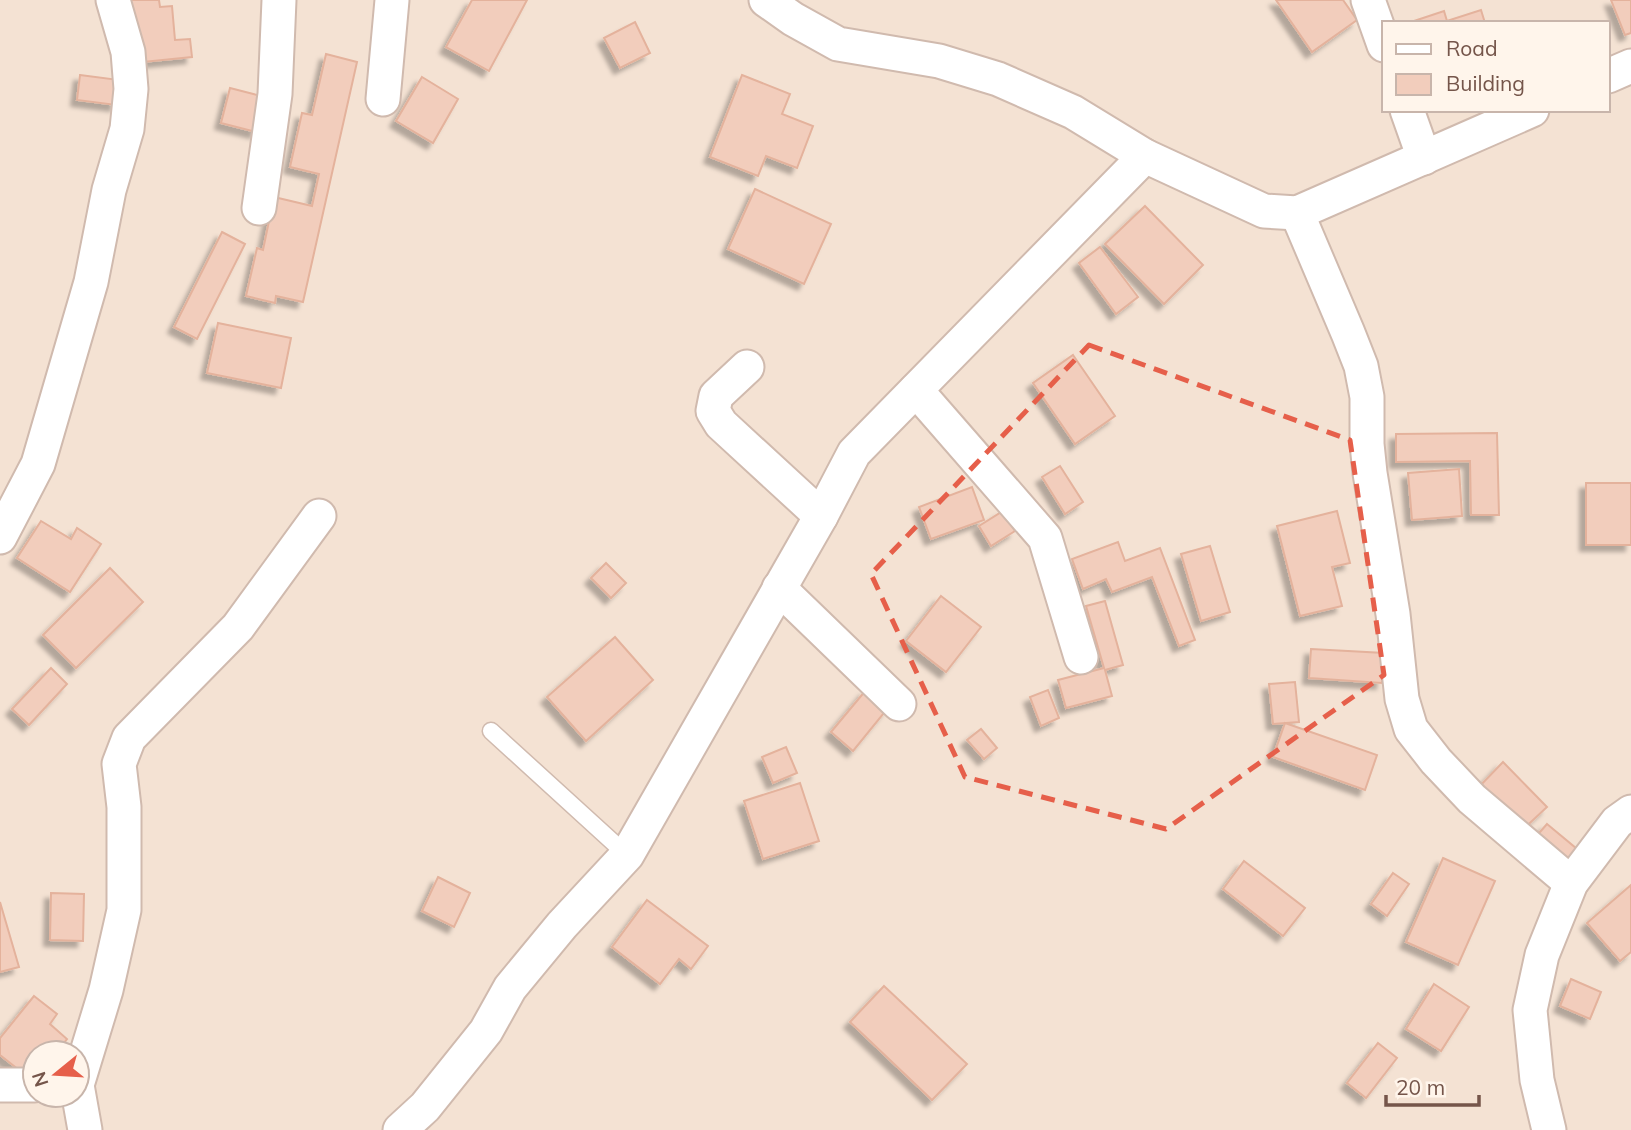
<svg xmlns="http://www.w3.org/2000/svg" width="1631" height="1130" font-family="Mulish,sans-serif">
<defs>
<filter id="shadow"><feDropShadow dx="-6" dy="6" stdDeviation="2" flood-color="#0004"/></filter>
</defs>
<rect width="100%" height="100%" fill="#fcf1e4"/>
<path fill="#f4e2d3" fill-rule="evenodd" d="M0 0H1631V1130H0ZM1384 23H1608V110H1384ZM35 1053H77V1095H35Z"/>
<g fill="#f2cdbc" stroke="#e4b29c" stroke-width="2" filter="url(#shadow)">
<path d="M127 0H159L160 7 172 6 175 40 190 39 192 57 133 63Z"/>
<path d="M472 0H527L489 71 446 47Z"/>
<path d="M1276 0H1343L1357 20 1312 52Z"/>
<path d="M1611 0H1631V33L1625 35Z"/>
<path d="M1481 10 1485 23H1408L1444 11 1447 21Z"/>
<path d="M635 22 650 53 620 68 604 38Z"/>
<path d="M326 54 357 62 303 302 276 296 275 303 246 296 257 248 263 250 274 197 312 206 319 174 290 167 302 113 312 115Z"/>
<path d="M80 75 119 80 116 105 77 100Z"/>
<path d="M742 75 790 94 782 114 813 126 797 168 766 156 758 176 710 157Z"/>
<path d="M422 77 458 99 433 143 396 121Z"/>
<path d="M230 88 265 97 256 132 221 123Z"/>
<path d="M755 189 831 224 804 284 728 249Z"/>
<path d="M1145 206 1203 265 1164 304 1105 244Z"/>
<path d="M222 232 245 244 197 339 174 327Z"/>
<path d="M1100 247 1138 297 1116 314 1079 263Z"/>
<path d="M218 323 291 338 281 388 207 373Z"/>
<path d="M1073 355 1115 416 1075 444 1033 383Z"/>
<path d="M1497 433 1499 515H1471L1470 461 1396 462V434Z"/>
<path d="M1060 466 1083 502 1065 514 1042 477Z"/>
<path d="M1459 469 1462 516 1412 520 1408 473Z"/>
<rect x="1586" y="483" width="45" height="62"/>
<path d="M972 487 984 520 931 539 919 507Z"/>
<path d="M1003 511 1015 531 991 546 979 526Z"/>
<path d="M1337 511 1350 563 1332 567 1342 606 1300 616 1277 526Z"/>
<path d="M41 521 71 539 77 528 101 544 70 592 17 558Z"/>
<path d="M1118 542 1125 561 1160 548 1195 640 1179 646 1152 577 1112 592 1106 579 1083 589 1072 559Z"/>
<path d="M1210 546 1230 612 1201 621 1181 554Z"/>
<path d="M606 563 626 583 611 598 591 578Z"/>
<path d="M110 568 143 602 76 668 43 635Z"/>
<path d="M941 596 981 627 946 672 906 641Z"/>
<path d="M1105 601 1123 665 1105 670 1112 696 1066 708 1058 680 1104 668 1086 606Z"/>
<path d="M615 637 653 680 586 741 547 697Z"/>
<path d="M1311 649 1384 653 1382 683 1309 678Z"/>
<path d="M51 668 67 684 29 725 12 709Z"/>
<path d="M1295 682 1299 722 1273 724 1269 684Z"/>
<path d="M866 690 888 708 853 751 831 732Z"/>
<path d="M1048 690 1059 718 1041 726 1030 697Z"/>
<path d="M1285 723 1377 755 1365 790 1273 757Z"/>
<path d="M981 729 997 748 984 759 967 740Z"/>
<path d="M786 747 797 773 773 783 762 757Z"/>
<path d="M1503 762 1547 807 1518 834 1476 790Z"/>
<path d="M800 783 819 841 763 859 744 801Z"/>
<path d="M1547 824 1577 849 1563 866 1533 840Z"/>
<path d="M1443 858 1495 881 1458 965 1406 942Z"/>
<path d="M1244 861 1305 908 1283 936 1223 889Z"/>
<path d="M1393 873 1409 884 1387 916 1371 904Z"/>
<path d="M438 877 470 893 454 927 422 911Z"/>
<path d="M1631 885V952L1620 961 1587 923Z"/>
<path d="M51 893 84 894 83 941 50 940Z"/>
<path d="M647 900 708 946 691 969 679 959 660 984 612 947Z"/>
<path d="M0 902 19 967 0 972Z"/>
<path d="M1571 979 1601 992 1590 1019 1560 1006Z"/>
<path d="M1434 984 1469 1007 1441 1051 1406 1029Z"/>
<path d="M884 986 967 1064 932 1100 850 1022Z"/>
<path d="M34 996 57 1014 50 1024 67 1039 56 1053H35V1079L33 1081 0 1055V1038Z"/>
<path d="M1378 1043 1397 1058 1366 1098 1347 1083Z"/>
</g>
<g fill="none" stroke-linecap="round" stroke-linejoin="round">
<g stroke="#d0baae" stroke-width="19">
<path id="service" d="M491 731 627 855"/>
</g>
<g stroke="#d0baae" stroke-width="37">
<g id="minor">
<path d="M766 0 793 19 838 44 939 61 998 79 1073 112 1145 156 1264 211 1297 213 1532 110"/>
<path d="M1368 0 1384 45"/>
<path d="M1608 76 1631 66"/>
<path d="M383 99 392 0"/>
<path d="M1407 110 1424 158"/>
<path d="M259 208 275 94 279 0"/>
<path d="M1297 213 1348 333 1361 366 1367 397V444L1370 473 1393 614 1402 699 1411 729 1436 761 1472 799 1571 883"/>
<path d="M747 367 716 396 713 411 721 424 821 516"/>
<path d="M916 390 1045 538 1081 657"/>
<path d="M0 537 38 464 91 282 109 190 127 129 131 89 128 52 113 0"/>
<path d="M779 588 899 704"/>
<path d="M0 1085H35"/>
<path d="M85 1130 77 1085 106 990 124 910V807L119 764 129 738 238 627 319 516"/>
<path d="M400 1130 425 1107 486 1031 510 988 562 925 627 855 821 516 854 453 1145 156"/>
<path d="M1549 1130 1537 1080 1530 1010 1542 955 1571 883 1617 822 1631 812"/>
</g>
</g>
<use href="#service" stroke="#fff" stroke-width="16"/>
<use href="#minor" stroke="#fff" stroke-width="33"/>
</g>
<path fill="none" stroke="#e65f4a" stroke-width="5" stroke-dasharray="14 9" stroke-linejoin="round" d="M1089 345 1350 440 1384 675 1166 829 965 777 871 574Z"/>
<rect x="1382" y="21" width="228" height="91" fill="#fff5eb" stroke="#c8b5ab" stroke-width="2"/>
<rect x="1396" y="44" width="35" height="10" fill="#ffffff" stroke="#c8b5ab" stroke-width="2"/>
<text x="1446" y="56" font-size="21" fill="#75554a">Road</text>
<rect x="1396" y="74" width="35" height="21" fill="#f2cdbc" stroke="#c8b5ab" stroke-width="2"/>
<text x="1446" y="91" font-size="21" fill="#75554a">Building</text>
<g transform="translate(56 1074) rotate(252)"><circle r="33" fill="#fff5eb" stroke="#c8b5ab" stroke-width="2"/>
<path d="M0-5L12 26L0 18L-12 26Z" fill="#e65f4a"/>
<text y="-10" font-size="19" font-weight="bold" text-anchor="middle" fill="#75554a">N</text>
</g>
<path d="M1386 1095v10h93v-10" fill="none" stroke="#75554a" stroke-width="3.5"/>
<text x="1396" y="1095" font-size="21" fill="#75554a" stroke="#fff5eb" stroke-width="5" paint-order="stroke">20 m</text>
</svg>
